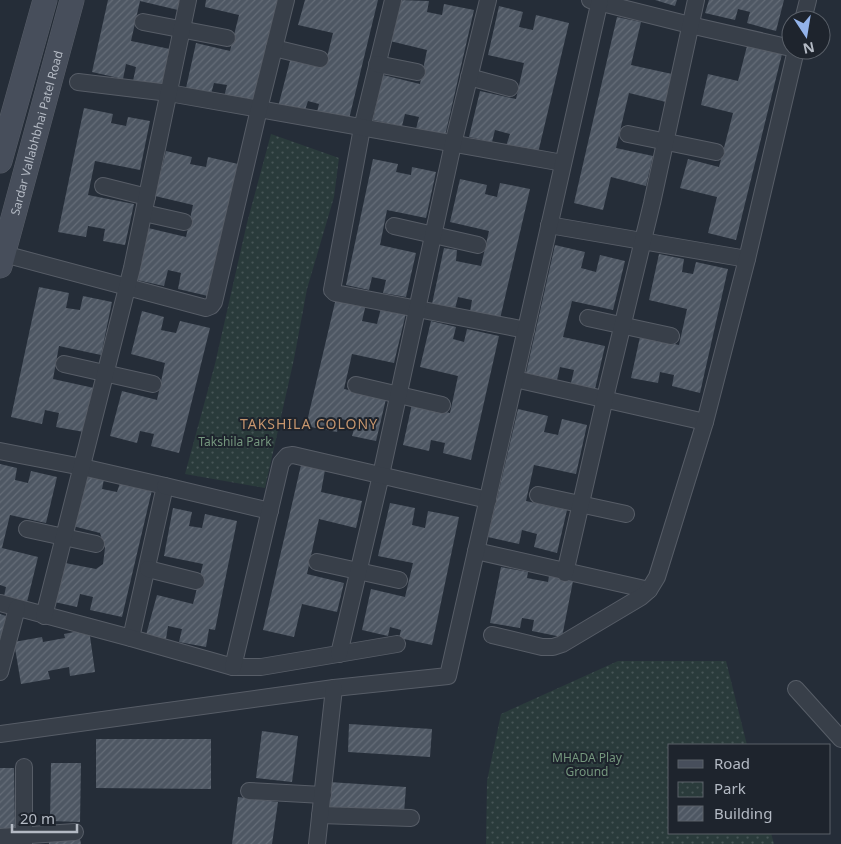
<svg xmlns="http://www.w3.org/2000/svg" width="841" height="844" font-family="'Noto Sans',sans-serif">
<defs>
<pattern id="park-dots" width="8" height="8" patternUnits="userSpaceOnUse" patternTransform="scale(1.25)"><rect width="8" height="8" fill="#2a3b3b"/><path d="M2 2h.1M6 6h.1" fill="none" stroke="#465556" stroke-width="1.8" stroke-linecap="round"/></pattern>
<pattern id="building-hatch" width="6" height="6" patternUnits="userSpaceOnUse" patternTransform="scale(1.25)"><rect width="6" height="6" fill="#4e5763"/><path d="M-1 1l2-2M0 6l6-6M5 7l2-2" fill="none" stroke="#656d78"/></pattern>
</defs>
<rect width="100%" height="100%" fill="#252d38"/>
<g fill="url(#park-dots)">
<path d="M271 134 339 158 334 197 307 289 294 359 265 488 185 474 215 364 247 223Z"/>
<path d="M618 661H726L747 745H670V833H771L774 844H486L487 781 501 714Z"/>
</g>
<g fill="url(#building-hatch)">
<path d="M108 0H181L178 10 140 1 131 41 170 49 161 87 133 81 136 67 126 64 123 79 92 72Z"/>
<path d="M206 0H278L254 103 224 97 227 85 214 83 211 94 186 88 196 43 230 51 239 15 205 7Z"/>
<path d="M305 0H378L348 123 316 116 319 104 308 101 304 113 278 107 291 57 325 65 333 33 298 25Z"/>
<path d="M399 0 429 1 427 12 442 15 444 4 474 10 445 136 416 129 419 117 405 114 402 126 373 120 383 75 420 84 427 50 390 41Z"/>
<path d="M655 0H677L675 6Z"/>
<path d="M709 0H784L776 31 747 23 750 12 738 9 735 20 705 13Z"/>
<path d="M499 6 523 12 519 27 533 30 536 15 569 23 538 153 506 146 510 134 495 130 492 142 469 137 480 91 516 99 524 63 488 55Z"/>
<path d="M617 17 641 22 631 65 672 74 666 102 629 93 616 148 653 156 646 186 611 177 603 210 574 203Z"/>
<path d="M747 46 782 54 736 240 708 233 717 197 680 188 688 159 719 167 733 113 701 105 708 74 738 81Z"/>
<path d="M84 108 113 114 111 123 126 126 128 117 150 121 140 170 95 161 88 195 134 204 125 245 103 241 105 229 88 226 86 237 58 232Z"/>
<path d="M166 151 192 157 190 164 206 167 208 157 238 164 208 296 178 289 181 273 168 270 164 286 137 280 148 228 186 237 193 205 155 196Z"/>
<path d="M373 159 398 164 396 172 411 175 412 167 436 172 426 218 387 210 380 245 416 253 406 297 383 293 386 280 372 277 369 290 346 285Z"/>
<path d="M460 179 487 185 485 194 497 197 500 183 530 189 500 319 470 312 472 300 458 297 455 309 432 304 444 248 457 250 456 261 481 266 489 231 450 222Z"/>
<path d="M555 245 585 252 581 268 596 272 600 255 625 261 613 310 572 301 563 337 605 346 595 389 571 383 574 370 560 367 557 380 526 373Z"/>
<path d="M659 254 684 259 682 272 693 274 696 262 728 269 700 393 672 386 674 375 660 372 658 383 631 378 640 337 679 345 687 309 649 300Z"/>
<path d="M39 287 69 293 66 308 80 310 83 296 112 302 101 355 59 346 53 379 94 388 84 432 56 427 59 413 45 410 42 424 11 417Z"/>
<path d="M336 298 366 304 362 321 377 324 381 308 406 313 394 363 352 354 344 389 386 399 376 441 352 436 356 422 341 419 337 432 306 426Z"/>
<path d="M142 311 164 317 161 330 176 333 180 321 210 328 179 453 151 446 154 434 140 431 137 443 110 436 122 391 157 400 165 363 131 354Z"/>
<path d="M431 321 456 327 453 339 464 342 467 329 499 336 471 460 443 453 445 443 431 440 429 451 403 445 412 404 450 413 458 376 420 367Z"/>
<path d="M518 409 548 416 544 432 558 435 562 419 587 425 576 474 534 465 526 501 567 510 557 553 534 547 537 534 522 530 519 544 488 537Z"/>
<path d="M0 464 17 468 15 480 28 483 31 471 57 477 46 523 10 515 2 548 38 557 27 602 4 596 6 587 0 585Z"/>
<path d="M301 465 325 470 321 492 362 501 356 528 319 519 307 574 344 583 337 612 302 604 294 637 263 630Z"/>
<path d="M81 473 104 479 102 489 117 492 120 483 152 490 122 617 90 610 93 597 80 594 77 607 50 601 60 562 96 569 103 564 105 548 100 533 69 525Z"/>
<path d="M390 503 415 508 412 525 425 528 428 511 459 517 432 645 399 638 401 630 390 627 388 636 362 630 371 589 405 597 413 563 378 556Z"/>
<path d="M173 508 192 512 189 526 202 528 205 514 237 521 215 630 209 629 206 647 179 642 182 629 168 626 166 639 146 635 157 595 193 604 203 564 164 556Z"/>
<path d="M501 567 528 572 527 578 548 582 549 576 573 581 562 637 532 631 534 620 522 618 520 628 490 623Z"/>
<path d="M0 614 6 616 1 637 0 636Z"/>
<path d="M89 629 95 672 70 676 69 667 48 671 50 679 21 684 14 642 42 637 43 642 65 638 64 634Z"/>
<path d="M349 724 432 729 430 757 348 752Z"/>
<path d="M262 731 298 736 292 782 256 778Z"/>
<path d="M96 739H211V789L96 788Z"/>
<path d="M51 763H81L80 822 50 821Z"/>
<path d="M0 768H14L15 829H0Z"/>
<path d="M329 782 406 787 404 813 327 808Z"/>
<path d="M238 797 278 802 272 844H232Z"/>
<path d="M80 839 81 844H49V840Z"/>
</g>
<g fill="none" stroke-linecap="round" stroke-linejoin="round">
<g stroke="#575d67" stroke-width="18">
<g id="minor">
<path d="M393 0 362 128 332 290 335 293 526 330"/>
<path d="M590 0 690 25 791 48"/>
<path d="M803 20 808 0"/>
<path d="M143 22 227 38"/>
<path d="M274 48 320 59"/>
<path d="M377 64 417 72"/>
<path d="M469 77 510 88"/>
<path d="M78 82 169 93 563 163"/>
<path d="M628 134 716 152"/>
<path d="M103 186 147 197"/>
<path d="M144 213 184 222"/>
<path d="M549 225 747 259"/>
<path d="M394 226 478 245"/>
<path d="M0 253 206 308 211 306 214 302 259 109 286 0"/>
<path d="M588 318 671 336"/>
<path d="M64 364 153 384"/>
<path d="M515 379 705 422"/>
<path d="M356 385 442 405"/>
<path d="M0 451 82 467 165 486 131 638"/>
<path d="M165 486 270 511"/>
<path d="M538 495 626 514"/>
<path d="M27 529 96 544"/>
<path d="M476 551 649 590"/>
<path d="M317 562 399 580"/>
<path d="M148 569 196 581"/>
<path d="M565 573 605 398 652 203 696 0"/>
<path d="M0 603 131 638 233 667H261L397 644"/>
<path d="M44 616 132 268 188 0"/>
<path d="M492 635 542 647H553L562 644 641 597 649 590 657 577 705 422 747 259 796 50"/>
<path d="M339 654 381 475 453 144 488 0"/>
<path d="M233 667 281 463 287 456 293 455 488 500"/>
<path d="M0 672 17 608"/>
<path d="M796 689 841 739"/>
<path d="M0 734 334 688 448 676 600 0"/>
<path d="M24 767V844"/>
<path d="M249 791 323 795"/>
<path d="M320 815 411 818"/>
<path d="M0 837 75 832"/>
<path d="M317 844 334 688"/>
</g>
</g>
<g stroke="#575d67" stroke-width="25">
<g id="secondary">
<path d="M0 161 45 0"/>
<path id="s1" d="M0 266 72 0"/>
</g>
</g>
<use href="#minor" stroke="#383f49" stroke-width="16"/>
<use href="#secondary" stroke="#474e5b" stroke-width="24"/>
</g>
<g text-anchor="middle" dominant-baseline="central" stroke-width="4" stroke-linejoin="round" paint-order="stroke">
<g font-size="12" fill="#b4bac4" stroke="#1e242d">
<text stroke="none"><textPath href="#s1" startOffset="138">Sardar Vallabhbhai Patel Road</textPath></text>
</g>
<g font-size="12" fill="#75977e" stroke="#1e242d">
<text x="235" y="441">Takshila Park</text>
<text x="587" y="757">MHADA Play<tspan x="587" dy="14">Ground</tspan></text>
</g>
<g font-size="14" letter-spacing="1" fill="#c6956d" stroke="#1e242d">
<text x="309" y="423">TAKSHILA COLONY</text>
</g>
</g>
<rect x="668" y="744" width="162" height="90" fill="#1e242d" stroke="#5a6069"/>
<rect x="678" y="760" width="25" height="8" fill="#474e5b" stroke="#5a6069"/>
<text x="714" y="769" font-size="15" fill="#b4bac4">Road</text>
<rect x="678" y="782" width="25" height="15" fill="url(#park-dots)" stroke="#5a6069"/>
<text x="714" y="794" font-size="15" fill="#b4bac4">Park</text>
<rect x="678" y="806" width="25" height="15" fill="url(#building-hatch)" stroke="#5a6069"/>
<text x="714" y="819" font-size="15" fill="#b4bac4">Building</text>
<g transform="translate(806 35) rotate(168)"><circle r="24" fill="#1e242d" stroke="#5a6069"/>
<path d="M0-4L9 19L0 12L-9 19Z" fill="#93b3ea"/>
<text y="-8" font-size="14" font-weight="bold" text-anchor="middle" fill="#b4bac4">N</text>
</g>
<path d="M12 824v8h65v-8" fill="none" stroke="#b4bac4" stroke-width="2.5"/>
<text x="20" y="824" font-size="15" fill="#b4bac4" stroke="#1e242d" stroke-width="4" paint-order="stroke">20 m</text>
</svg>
